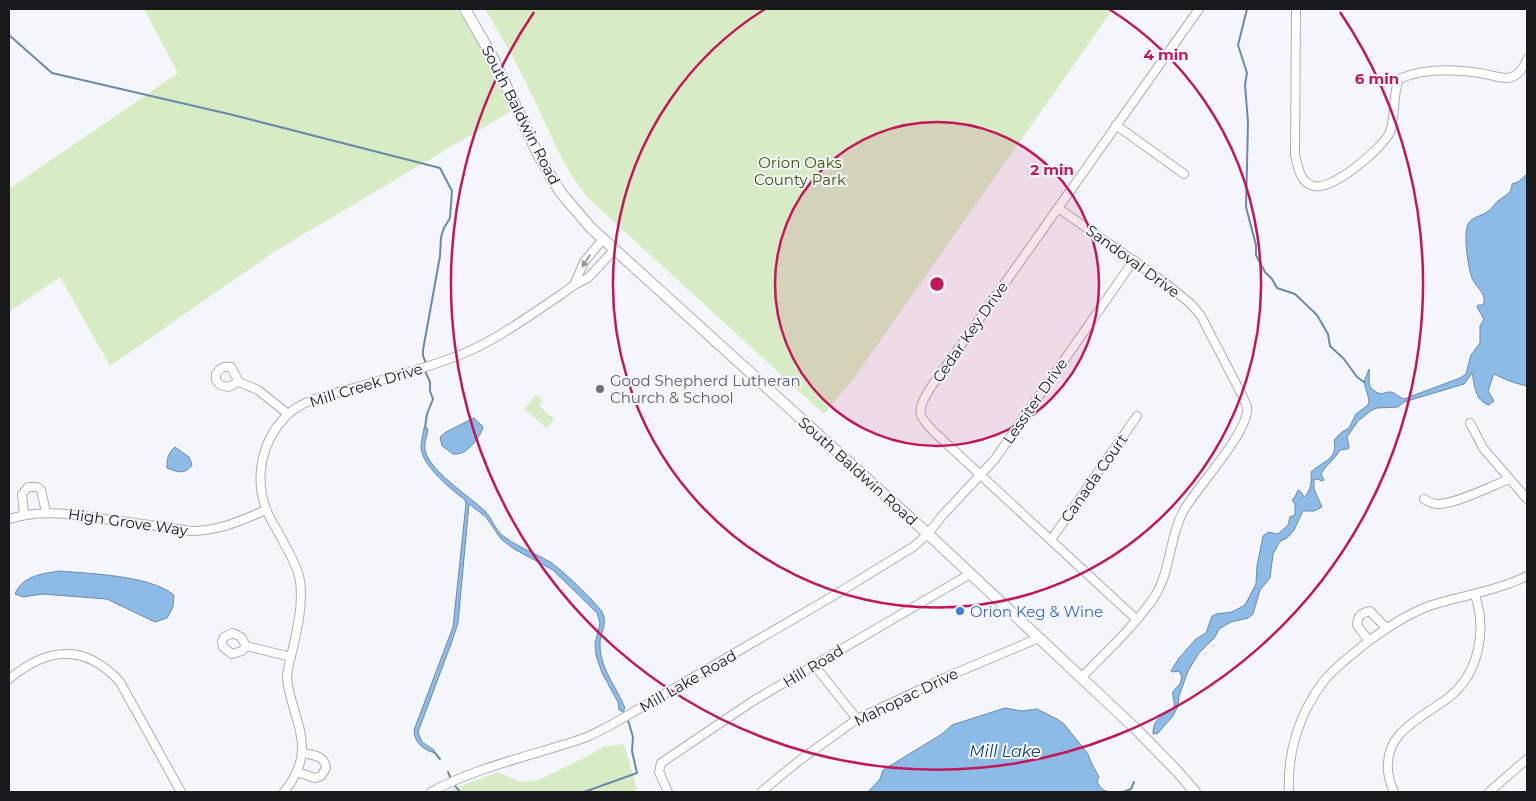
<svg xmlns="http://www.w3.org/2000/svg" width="1536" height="801" font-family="Montserrat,sans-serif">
<rect width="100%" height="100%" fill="#f4f6fb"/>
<g fill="#d7ecc5">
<path d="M144 9H458L487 58 513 110 277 250 110 366 60 277 9 312V189L178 73Z"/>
<path d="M485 9H1113L854 378 824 414 588 198C564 169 551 135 535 101 520 69 503 39 485 9Z"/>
<path d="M536 395 543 400 539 406 554 419 547 428 524 409Z"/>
<path d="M624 744 637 788 634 792H446L497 772 521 782 538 780 580 760 603 747Z"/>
</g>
<g fill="#8dbbe8" stroke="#6a8aaa">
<path d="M1527 174V386C1520 385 1500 378 1495 374L1493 376 1488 391 1494 401 1489 405C1474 400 1475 385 1472 373L1464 384 1404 402 1398 407 1377 408 1372 410 1358 421 1347 437 1349 447 1348 449 1340 450C1335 459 1326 465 1321 474L1324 480 1321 481 1318 479 1314 480V489L1322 507 1314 511H1303L1294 530 1287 538 1280 541 1273 554 1270 578 1260 590 1253 614 1248 618 1231 622 1219 629 1215 637 1199 653 1188 671 1179 696 1178 706 1173 716 1158 733 1153 734C1153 716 1163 718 1174 707 1175 693 1167 696 1180 684L1182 677 1179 671 1173 672 1171 671 1179 658 1196 639 1206 633 1212 616 1216 614 1232 612 1245 605 1256 584 1257 566 1263 536 1268 532 1278 534 1288 525 1290 517 1295 515V504L1292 500 1295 497 1298 490 1301 492 1304 497C1311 492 1312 480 1311 472 1324 460 1338 460 1334 440L1342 432 1349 428 1356 414 1368 405 1369 400 1364 382 1369 369C1371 381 1364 388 1381 394 1394 389 1393 394 1404 399L1460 378 1466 374 1471 355 1480 343V326L1484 319 1477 307 1478 305H1483C1488 294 1476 288 1472 278 1468 267 1463 235 1468 224 1472 217 1481 216 1487 212 1492 209 1494 204 1498 201 1505 195 1512 194 1512 184L1518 182Z"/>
<path d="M474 418 483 427C481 436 470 449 462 453 459 454 456 454 453 454L442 446 440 437 446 432Z"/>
<path d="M424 428H427L428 430C427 436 424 442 425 449 427 469 470 497 485 511 493 520 496 532 506 538 520 548 535 553 550 562 560 568 596 602 602 612 609 624 599 633 600 645 600 668 617 688 625 708L623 712 619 710 618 702 602 673 596 655 595 644 600 623 597 613 553 570 514 549 501 539 486 517 469 504 458 623 451 644 418 732 422 742 434 750 435 753C423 750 414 742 414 730L453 627 466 504 465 500C451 489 423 467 421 448 421 442 423 435 424 428Z"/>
<path d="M175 447 189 457 192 465C185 475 177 472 167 468 167 458 168 453 175 447Z"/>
<path d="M60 571C91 574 149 575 174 595L173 607 167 618 155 622 107 599 42 594 23 597 15 594C23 575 42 574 60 571Z"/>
<path d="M1005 708 1022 711 1037 709 1057 719 1064 724 1088 754C1090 762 1095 769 1099 777L1097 781C1100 789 1105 792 1113 792H868L880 779 883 770 942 734 952 725Z"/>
</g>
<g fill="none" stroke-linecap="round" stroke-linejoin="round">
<g stroke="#6a8aaa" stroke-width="2">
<path d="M1247 9 1238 45 1247 73 1245 85 1248 122 1246 207 1256 245V255L1265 272 1272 279 1277 288 1295 294 1317 315 1328 334 1330 346 1344 359 1357 377 1364 382"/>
<path d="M9 35 52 73 233 115 440 168 452 191 450 218 444 228 441 237 440 256 423 350V356L426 363"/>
<path d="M425 371 430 382V391L433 399 427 414 425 428"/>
<path d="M435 753 440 759"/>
<path d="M448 772 451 779"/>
<path d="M453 783 460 792"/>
<path d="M584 792 637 773 632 751 633 737 627 717"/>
<path d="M1123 792 1131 789 1134 782"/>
</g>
<g stroke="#aeafb4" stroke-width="10">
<g id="minor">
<path d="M1296 9 1295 155C1298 167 1300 183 1314 186 1332 191 1383 148 1390 132 1396 115 1392 96 1399 79 1424 68 1453 69 1479 73 1488 74 1498 78 1506 78 1517 78 1524 68 1527 59"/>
<path d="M1116 125 1184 174"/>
<path d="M1058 208 1164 282 1191 304 1201 316 1243 397C1244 400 1246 404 1247 407 1250 431 1197 487 1184 510 1169 537 1171 570 1155 596 1135 626 1106 652 1081 678"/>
<path d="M574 285 584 262 603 239"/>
<path d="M239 382 228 387 220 385 216 380V374C220 368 223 366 231 367L239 382 258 390 288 414"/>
<path d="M1470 423 1483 448 1527 499"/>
<path d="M1424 499C1429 502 1432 504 1438 504 1456 504 1492 486 1509 479"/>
<path d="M24 514 22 494 28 487H37L41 490 46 512"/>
<path d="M9 519C43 508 76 515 111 520 137 523 164 527 191 531 219 531 240 521 266 510"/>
<path d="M1051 540 1137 416"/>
<path d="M1136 619 933 431C929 426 923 421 921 415 917 401 941 374 949 362L1199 9"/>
<path d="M233 633 241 637 246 646 242 651 232 654 223 647 222 642 224 637Z"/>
<path d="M1369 641 1357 625C1358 615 1361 613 1370 611L1386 628"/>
<path d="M246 646 291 657"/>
<path d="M814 665 857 719"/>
<path d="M9 679C48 647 84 643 120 682L181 792"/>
<path d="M297 772 315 778 321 776 326 768C325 755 312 755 302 753"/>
<path d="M284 792C293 781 301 767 302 751 303 726 289 703 287 678 287 668 291 657 293 648 298 625 303 604 300 581 298 566 288 552 282 539 276 529 270 519 266 509 254 476 262 440 287 415 305 398 334 394 357 387 392 377 428 368 462 354 497 340 530 315 562 294L574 285 588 278 614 250"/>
<path d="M431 792C479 766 532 756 584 738 593 735 602 729 611 725L833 596 913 547 928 534 941 517 995 459 1134 260"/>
<path d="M668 792 659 772 661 763 753 701 970 574"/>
<path d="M761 792 800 760 857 719 951 675 1039 638"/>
<path d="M1289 792C1287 753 1299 713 1324 681 1335 667 1352 655 1366 643 1385 629 1407 614 1429 606 1462 595 1494 592 1527 576"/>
<path d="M1394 792C1385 773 1385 752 1399 735 1412 720 1432 710 1448 698 1479 674 1487 631 1475 595"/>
<path d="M1489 792 1527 759"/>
</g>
</g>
<g stroke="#aeafb4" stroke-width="12">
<path id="major" d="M465 9 493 58 538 154 551 177 561 193 591 228 928 534 1039 638 1137 730 1177 771 1195 792"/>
</g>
<use href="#minor" stroke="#fff" stroke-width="8"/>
<use href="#major" stroke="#fff" stroke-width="10"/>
</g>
<defs><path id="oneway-solid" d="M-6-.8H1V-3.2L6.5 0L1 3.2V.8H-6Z" transform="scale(1.25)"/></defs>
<use fill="#979898" href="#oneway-solid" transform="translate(586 261) rotate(123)"/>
<circle cx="937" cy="284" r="162" fill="#c2185b" fill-opacity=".12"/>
<g fill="none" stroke="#c2185b" stroke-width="2.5">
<circle cx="937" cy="284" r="162"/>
<path d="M1109 9A324 324 0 1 1 765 9"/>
<path d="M1340 12A486 486 0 1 1 534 12"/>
</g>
<circle fill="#6b7280" stroke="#f4f6fb" stroke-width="2" cx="600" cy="389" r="5"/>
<circle fill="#3f7fe0" stroke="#f4f6fb" stroke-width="2" cx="960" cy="611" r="5"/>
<g text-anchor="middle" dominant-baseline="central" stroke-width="4" stroke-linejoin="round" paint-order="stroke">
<g font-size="15" fill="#18191a" stroke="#f4f6fb">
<text transform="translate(521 115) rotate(63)">South Baldwin Road</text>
<text transform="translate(1133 261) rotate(36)">Sandoval Drive</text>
<text transform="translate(970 332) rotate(-55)">Cedar Key Drive</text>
<text transform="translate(366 385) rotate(-17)">Mill Creek Drive</text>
<text transform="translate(1035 401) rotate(-55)">Lessiter Drive</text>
<text transform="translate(858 471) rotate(42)">South Baldwin Road</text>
<text transform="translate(1094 478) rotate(-55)">Canada Court</text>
<text transform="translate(128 522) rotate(8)">High Grove Way</text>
<text transform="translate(813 666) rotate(-31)">Hill Road</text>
<text transform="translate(688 681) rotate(-30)">Mill Lake Road</text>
<text transform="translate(906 697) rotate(-26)">Mahopac Drive</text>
</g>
<g font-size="15" fill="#365803" stroke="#f4f6fb">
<text x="800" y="162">Orion Oaks<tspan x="800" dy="17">County Park</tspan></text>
</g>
<g font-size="15" fill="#5b616d" stroke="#f4f6fb" text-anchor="start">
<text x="610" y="380">Good Shepherd Lutheran<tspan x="610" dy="17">Church &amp; School</tspan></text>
</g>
<g font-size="15" fill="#366cbe" stroke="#f4f6fb" text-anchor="start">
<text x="970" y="611">Orion Keg &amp; Wine</text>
</g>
<g font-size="16" font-style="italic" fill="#10436d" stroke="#f4f6fb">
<text x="1005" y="751">Mill Lake</text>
</g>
</g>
<circle cx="937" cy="284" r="8" fill="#c2185b" stroke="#f4f6fb" stroke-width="2.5"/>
<g font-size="15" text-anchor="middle" font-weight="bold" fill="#c2185b" stroke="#f4f6fb" stroke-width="4" stroke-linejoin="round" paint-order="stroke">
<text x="1166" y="60">4 min</text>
<text x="1377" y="84">6 min</text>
<text x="1052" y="175">2 min</text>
</g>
<rect width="1536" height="801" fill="none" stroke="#18191a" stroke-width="20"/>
</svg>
